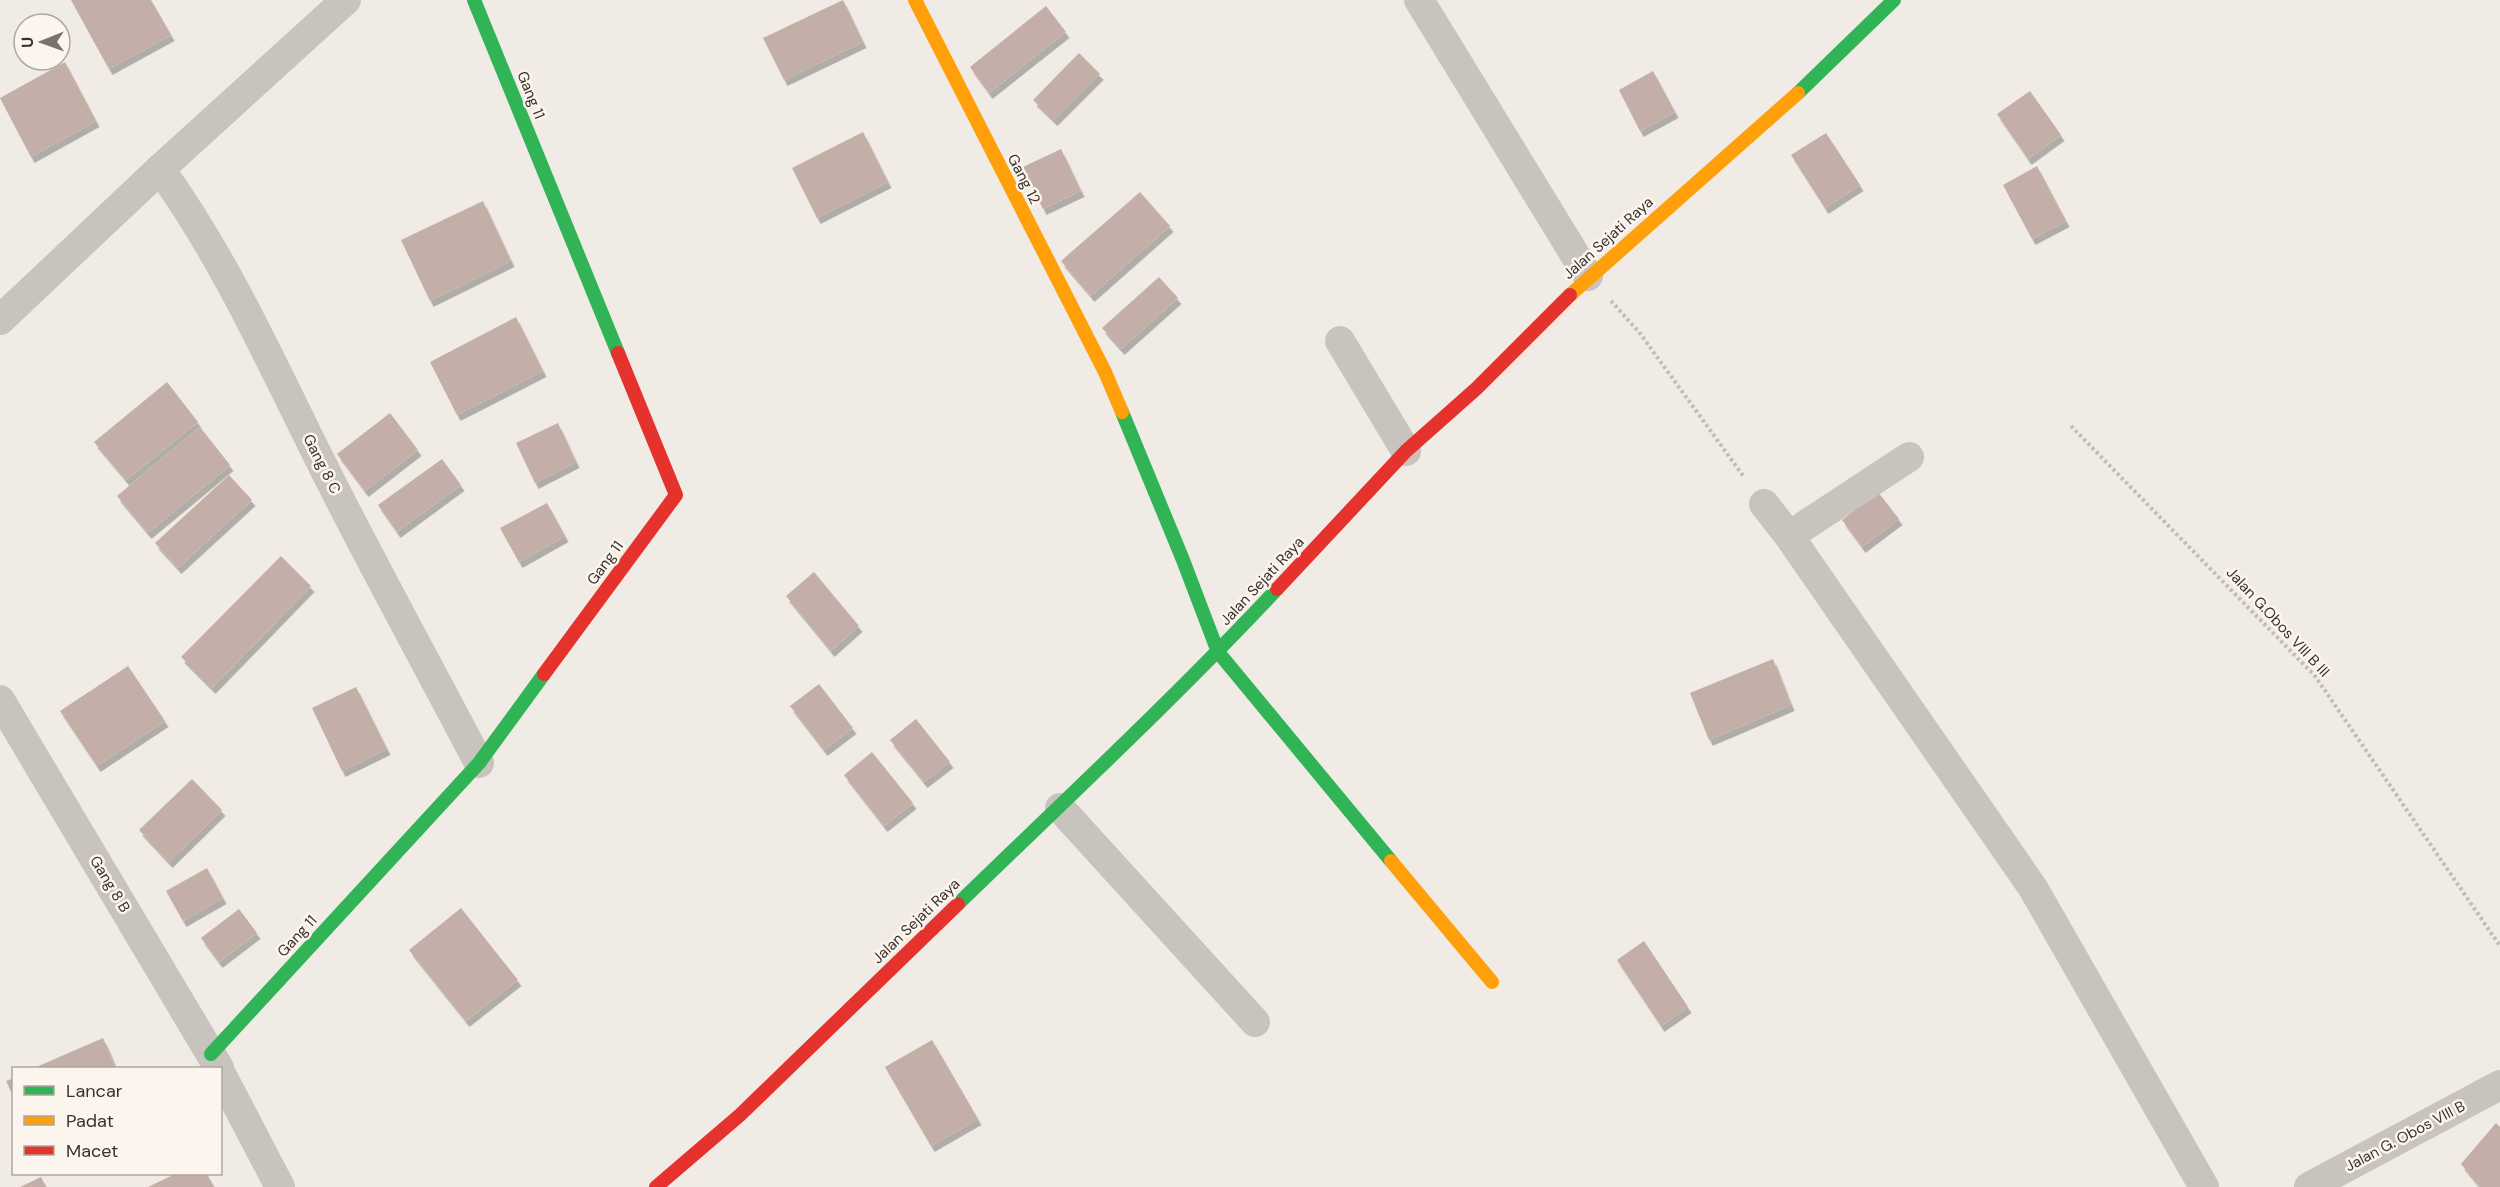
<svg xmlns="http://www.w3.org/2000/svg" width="2500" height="1187" font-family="'DM Sans',sans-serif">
<defs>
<filter id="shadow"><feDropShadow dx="3.5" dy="6" stdDeviation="0" flood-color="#0004"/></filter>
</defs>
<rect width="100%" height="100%" fill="#f0ebe5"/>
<g fill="#c3afa7" filter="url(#shadow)">
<path d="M71 0H151L171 35 109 69Z"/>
<path d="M843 0 863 42 784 80 763 38Z"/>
<path d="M1046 6 1066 32 989 93 970 67Z"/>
<path d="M1079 53 1100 74 1054 120 1033 100Z"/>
<path d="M65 62 96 121 31 157 0 98Z"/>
<path d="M1653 71 1675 112 1640 131 1619 90Z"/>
<path d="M2030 91 2061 135 2028 159 1997 114Z"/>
<path d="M863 132 888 182 817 218 792 168Z"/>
<path d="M1826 133 1860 185 1825 208 1791 155Z"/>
<path d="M1061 149 1081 191 1043 209 1023 167Z"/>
<path d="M2037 166 2066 221 2032 239 2003 185Z"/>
<path d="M1140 192 1170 226 1091 296 1061 261Z"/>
<path d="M483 201 511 261 430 301 401 240Z"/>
<path d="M1159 277 1178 298 1121 349 1102 328Z"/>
<path d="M516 317 543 371 457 415 430 362Z"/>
<path d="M167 382 198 422 126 480 94 442Z"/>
<path d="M390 413 418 450 365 491 337 454Z"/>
<path d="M558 423 576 462 535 483 516 443Z"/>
<path d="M200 427 230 465 148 533 117 496Z"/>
<path d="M442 459 461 485 397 532 378 505Z"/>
<path d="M229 475 252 500 178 568 155 543Z"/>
<path d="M1878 492 1899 519 1862 547 1842 520Z"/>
<path d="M547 503 565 536 519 562 500 528Z"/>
<path d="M281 556 311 586 212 688 181 657Z"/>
<path d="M814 572 859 626 831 651 786 596Z"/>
<path d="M1773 659 1791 705 1709 740 1690 693Z"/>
<path d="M128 666 165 721 97 766 60 711Z"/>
<path d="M819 684 853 728 824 750 790 706Z"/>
<path d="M356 687 387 749 342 771 312 708Z"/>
<path d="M916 719 950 762 924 782 890 740Z"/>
<path d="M872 752 913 803 884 826 844 775Z"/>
<path d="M192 779 222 810 169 862 139 830Z"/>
<path d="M207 868 223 898 183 921 166 891Z"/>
<path d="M461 908 518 980 466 1021 409 950Z"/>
<path d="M239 909 257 933 219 962 201 938Z"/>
<path d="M1644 941 1688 1007 1661 1026 1617 960Z"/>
<path d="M103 1038 116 1068H34Z"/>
<path d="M932 1040 978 1119 931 1146 885 1067Z"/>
<path d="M14 1078V1098L6 1081Z"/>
<path d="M2496 1123 2500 1127V1187H2480L2461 1164Z"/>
<path d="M175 1174H207L214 1187H148Z"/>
<path d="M41 1177 46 1187H20Z"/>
</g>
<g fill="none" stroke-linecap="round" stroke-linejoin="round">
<g stroke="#c2bbb6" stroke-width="4" stroke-dasharray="3 3" stroke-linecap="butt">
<path d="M1611 301 1639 332 1744 477"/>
<path d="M2071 426 2315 676 2500 946"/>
</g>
<g stroke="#c9c3be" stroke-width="30">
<path d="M1419 0 1588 276"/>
<path d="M160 169C230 266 277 376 331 482 379 577 430 669 479 763"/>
<path d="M0 320 160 169 346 0"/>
<path d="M1340 341 1406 451"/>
<path d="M1764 504 1789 536 2033 888 2204 1187"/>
<path d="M1789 536 1909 457"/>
<path d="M0 700 219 1068"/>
<path d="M1060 808 1255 1022"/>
<path d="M220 1072 280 1187"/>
<path d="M2309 1187 2500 1085"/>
</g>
<g stroke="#30b455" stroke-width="14">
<path d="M474 0 618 353"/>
<path d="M1798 93 1894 0"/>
<path d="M1122 412 1183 560 1218 652 1391 861"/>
<path d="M958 904C1065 800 1175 698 1277 589"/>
<path d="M211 1054 479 763 544 674"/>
</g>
<g stroke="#ff9f0a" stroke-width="14">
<path d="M915 0 1105 372 1122 412"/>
<path d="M1570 295 1798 93"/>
<path d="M1391 861 1492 982"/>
</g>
<g stroke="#e5322d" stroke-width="14">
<path d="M1277 589 1406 451 1477 388 1570 295"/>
<path d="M544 674 676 495 618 353"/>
<path d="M656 1187 740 1115 958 904"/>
</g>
</g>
<g text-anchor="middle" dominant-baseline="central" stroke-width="5" stroke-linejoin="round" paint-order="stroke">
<g font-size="15" fill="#3b302b" stroke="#fbf5ee">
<text transform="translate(531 95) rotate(68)">Gang 11</text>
<text transform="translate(1024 179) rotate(63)">Gang 12</text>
<text transform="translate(1608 238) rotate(-42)">Jalan Sejati Raya</text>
<text transform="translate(322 464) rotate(63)">Gang 8 C</text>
<text transform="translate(605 563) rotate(-54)">Gang 11</text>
<text transform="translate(1262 581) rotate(-47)">Jalan Sejati Raya</text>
<text transform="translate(2278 622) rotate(47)">Jalan G.Obos VIII B III</text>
<text transform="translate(110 884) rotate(59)">Gang 8 B</text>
<text transform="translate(916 921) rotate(-44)">Jalan Sejati Raya</text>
<text transform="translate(297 936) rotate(-47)">Gang 11</text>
<text transform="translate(2405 1136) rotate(-28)">Jalan G. Obos VIII B</text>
</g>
</g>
<rect x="12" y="1067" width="210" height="108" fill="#fbf5ee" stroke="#aea6a0" stroke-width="1.5"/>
<rect x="24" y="1086" width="30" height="9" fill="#30b455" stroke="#aea6a0" stroke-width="1.5"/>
<text x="66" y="1097" font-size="18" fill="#3b302b">Lancar</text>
<rect x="24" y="1116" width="30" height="9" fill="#ff9f0a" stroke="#aea6a0" stroke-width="1.5"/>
<text x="66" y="1127" font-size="18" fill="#3b302b">Padat</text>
<rect x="24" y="1146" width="30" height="9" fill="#e5322d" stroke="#aea6a0" stroke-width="1.5"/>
<text x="66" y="1157" font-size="18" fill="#3b302b">Macet</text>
<g transform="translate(42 42) rotate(269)"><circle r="28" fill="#fbf5ee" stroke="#aea6a0" stroke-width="1.5"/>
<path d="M0-4.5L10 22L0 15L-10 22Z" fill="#7a716c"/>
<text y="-9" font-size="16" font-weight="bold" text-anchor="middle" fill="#3b302b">U</text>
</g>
</svg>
